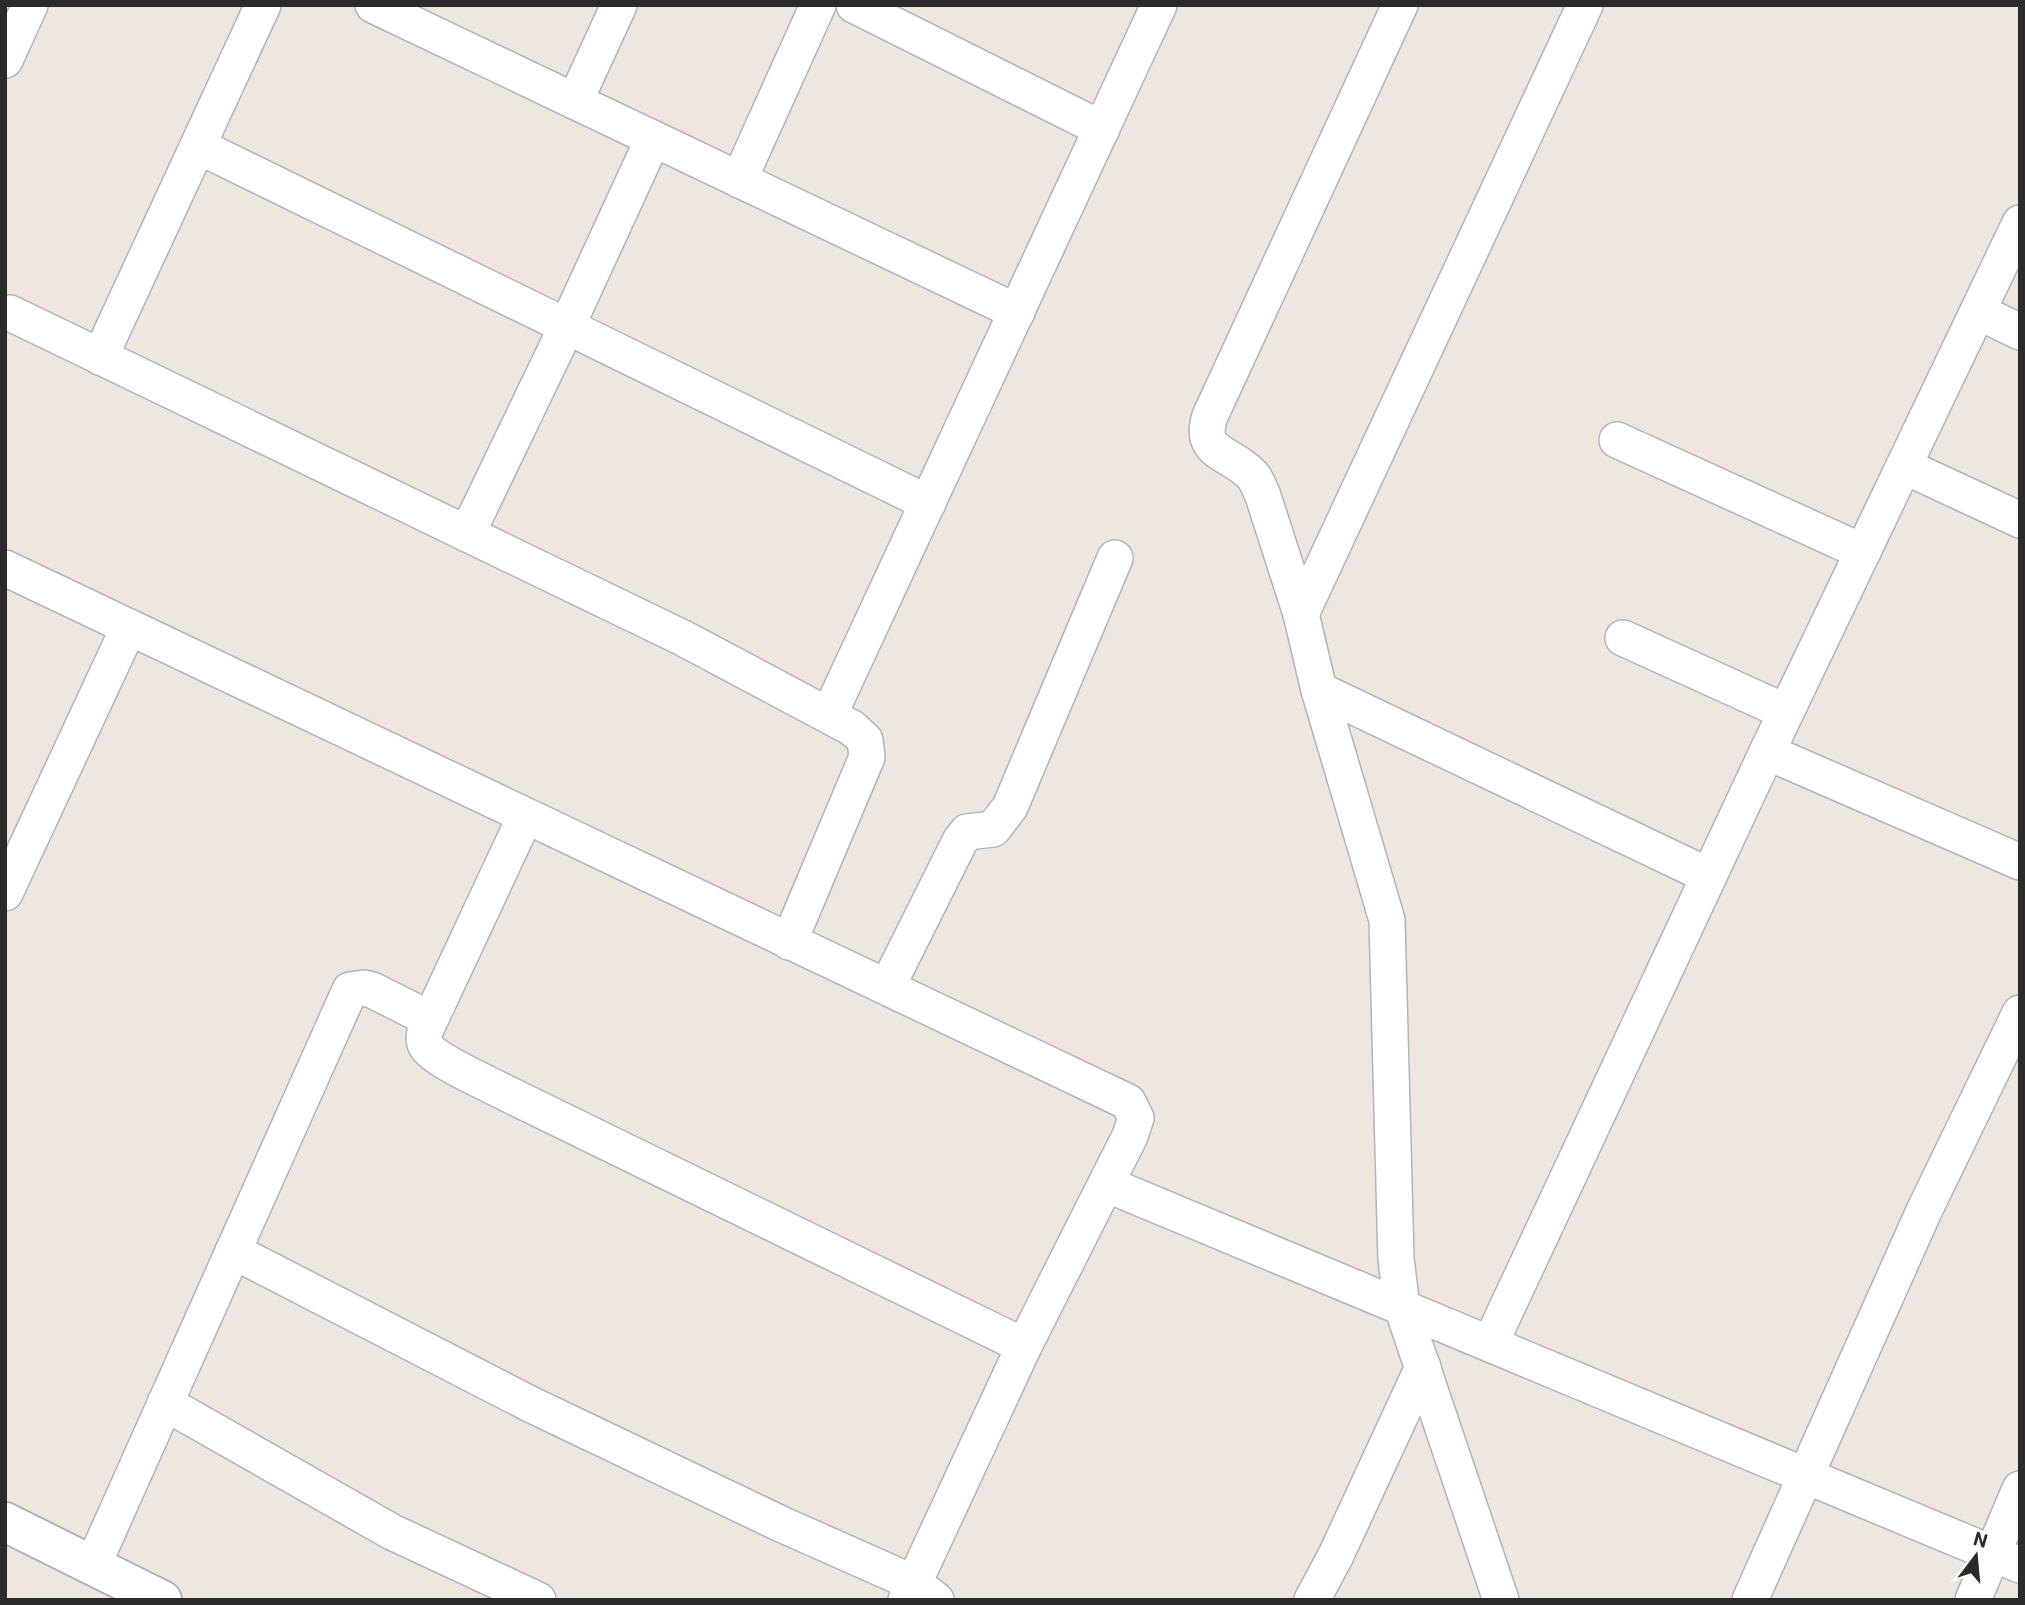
<svg xmlns="http://www.w3.org/2000/svg" width="2025" height="1605" font-family="Roboto,sans-serif">
<rect width="100%" height="100%" fill="#ece6de"/>
<g fill="none" stroke-linecap="round" stroke-linejoin="round">
<g stroke="#b1b4be" stroke-width="38">
<g id="minor">
<path d="M373 5 1017 312"/>
<path d="M854 5 1102 129"/>
<path d="M1400 5 1210 416C1197 455 1232 452 1253 476 1257 481 1260 489 1263 496L1301 614 1319 690 1387 920 1396 1259 1402 1307 1501 1600"/>
<path d="M5 60 30 5"/>
<path d="M575 101 619 5"/>
<path d="M198 146 928 503"/>
<path d="M739 180 818 5"/>
<path d="M1979 312 2020 332"/>
<path d="M10 313 683 638 852 728 865 740 867 757 789 942"/>
<path d="M100 357 263 5"/>
<path d="M1617 440 1863 552"/>
<path d="M1904 466 2020 520"/>
<path d="M467 534 567 326 653 139"/>
<path d="M5 568 1128 1102 1136 1118 1130 1136 1024 1346 906 1600"/>
<path d="M1301 614 1585 5"/>
<path d="M1623 638 1786 712"/>
<path d="M1319 690 1709 876"/>
<path d="M829 715 1159 5"/>
<path d="M1767 752 2020 862"/>
<path d="M525 817 425 1031C424 1037 423 1042 427 1047 436 1061 491 1085 508 1094L1024 1346"/>
<path d="M5 893 129 627"/>
<path d="M887 987 960 841 967 832 993 829 1010 807 1115 558"/>
<path d="M1106 1184 2020 1565"/>
<path d="M233 1251 530 1404 781 1524 914 1583 936 1600"/>
<path d="M1490 1344 1767 752 2020 223"/>
<path d="M165 1403 392 1532 538 1600"/>
<path d="M93 1565 350 990 364 988 372 990 430 1019"/>
<path d="M1312 1600 1336 1555 1423 1367"/>
<path d="M1750 1600 1924 1211 2020 1013"/>
<path d="M1973 1600 2020 1489"/>
</g>
</g>
<g stroke="#b1b4be" stroke-width="42">
<path id="tertiary" d="M5 1522 162 1600"/>
</g>
<use href="#minor" stroke="#fff" stroke-width="35"/>
<use href="#tertiary" stroke="#fff" stroke-width="38"/>
</g>
<rect width="2025" height="1605" fill="none" stroke="#2b2b2b" stroke-width="14"/>
<g transform="translate(1976 1556) rotate(16)" stroke="#ffffff" stroke-width="5" paint-order="stroke">
<path d="M0-5L12 26L0 18L-12 26Z" fill="#2b2b2b"/>
<text y="-10" font-size="19" font-weight="bold" text-anchor="middle" fill="#2b2b2b">N</text>
</g>
</svg>
